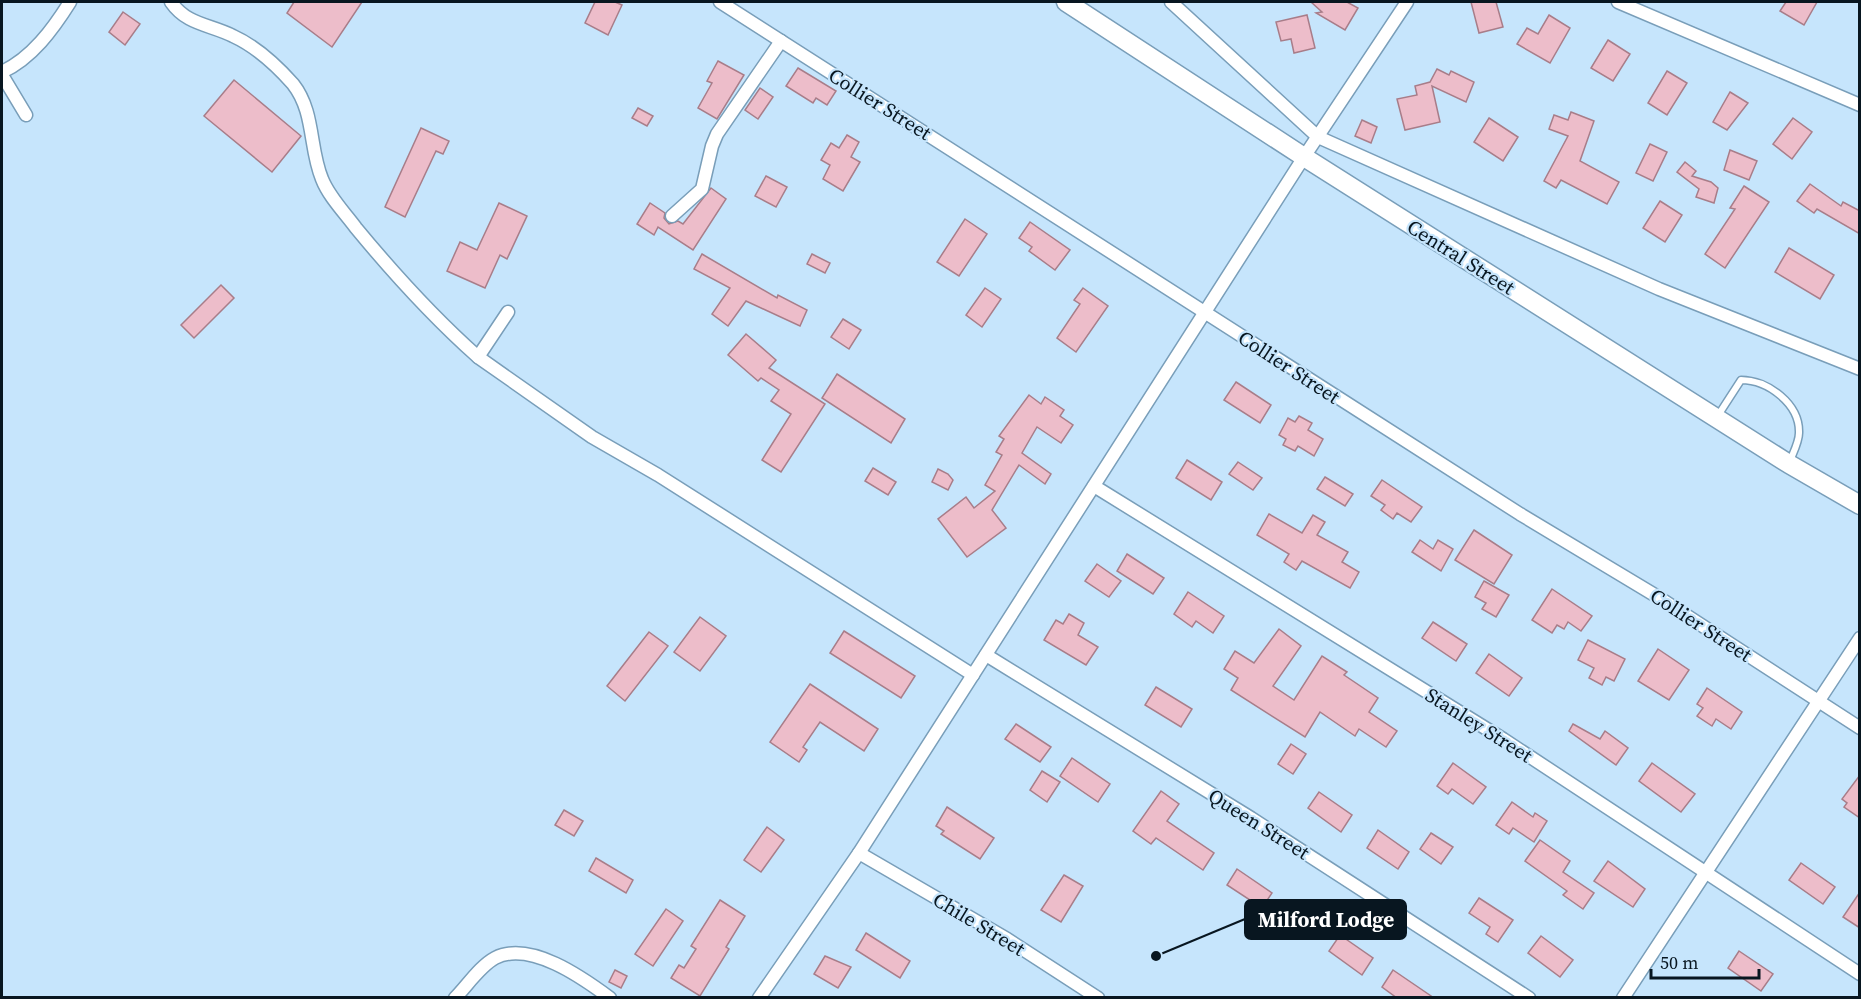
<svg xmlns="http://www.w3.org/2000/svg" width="1861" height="999" font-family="'Source Serif 4',serif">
<rect width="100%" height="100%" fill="#c6e5fc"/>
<g fill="#edbdca" stroke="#a87d89" stroke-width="1.5">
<path d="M294 2H362L332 47 287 13Z"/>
<path d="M595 2H615L622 5 608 35 585 23Z"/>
<path d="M1311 2H1347L1358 8 1345 30 1316 13 1322 12Z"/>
<path d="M1471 2H1496L1503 27 1479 33Z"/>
<path d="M1786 2H1817L1804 25 1780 11Z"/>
<path d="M123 12 140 24 125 45 109 32Z"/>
<path d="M1307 15 1315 48 1294 53 1291 39 1281 41 1276 22Z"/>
<path d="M1549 15 1570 28 1550 63 1517 44 1527 28 1538 34Z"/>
<path d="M1608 40 1630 54 1613 81 1591 68Z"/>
<path d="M718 61 744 75 717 119 698 108 712 83 707 81Z"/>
<path d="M798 68 836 91 827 105 816 98 813 103 786 86Z"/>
<path d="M1437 69 1449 75 1451 71 1474 82 1466 102 1432 86 1440 122 1405 130 1397 99 1417 95 1415 86 1430 82Z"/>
<path d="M1667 71 1687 83 1667 115 1648 103Z"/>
<path d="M234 80 301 136 272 172 204 116Z"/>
<path d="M760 88 773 97 758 119 745 110Z"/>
<path d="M1730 92 1748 103 1727 130 1713 122Z"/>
<path d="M638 108 653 116 647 126 632 118Z"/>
<path d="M1571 112 1594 121 1580 161 1619 182 1607 204 1561 180 1556 188 1544 181 1568 136 1549 129 1554 115 1568 120Z"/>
<path d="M1489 118 1518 137 1503 161 1474 142Z"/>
<path d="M1793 118 1812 132 1792 159 1773 144Z"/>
<path d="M1362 120 1377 127 1371 143 1355 136Z"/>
<path d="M421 128 449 141 443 154 436 151 405 217 385 207Z"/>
<path d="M847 135 859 142 851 157 860 162 843 191 823 179 830 165 821 160 831 143 839 148Z"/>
<path d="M1650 144 1667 152 1653 181 1636 173Z"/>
<path d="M1730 150 1757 161 1749 180 1724 170Z"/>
<path d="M1685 162 1696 171 1692 176 1711 182 1718 188 1714 203 1696 197 1699 189 1677 172Z"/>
<path d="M766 176 787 187 776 207 755 196Z"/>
<path d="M1810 184 1841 206 1843 202 1860 211V234L1817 209 1814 213 1797 201Z"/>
<path d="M1744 186 1769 202 1725 268 1705 254 1735 209 1730 208Z"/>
<path d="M711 188 726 199 693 250 658 227 654 235 637 224 650 203 665 213 664 218 669 224 678 221 683 224Z"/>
<path d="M1660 201 1682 215 1665 242 1643 228Z"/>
<path d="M499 203 527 216 507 259 500 255 485 288 447 271 460 242 477 250Z"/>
<path d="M965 219 987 234 959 276 937 262Z"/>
<path d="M1030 222 1070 250 1055 270 1029 251 1032 247 1019 238Z"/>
<path d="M1789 248 1834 275 1820 299 1775 272Z"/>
<path d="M702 254 777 298 778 295 807 310 800 326 746 301 728 326 712 314 730 288 694 269Z"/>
<path d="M812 254 830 263 825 273 807 264Z"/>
<path d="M221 285 234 298 194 338 181 325Z"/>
<path d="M985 288 1001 299 982 327 966 315Z"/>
<path d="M1083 288 1108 306 1076 352 1057 338 1080 304 1074 300Z"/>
<path d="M843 319 861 330 849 349 831 337Z"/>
<path d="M746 334 776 360 769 368 825 404 781 472 762 460 791 414 771 401 779 390 761 378 758 381 728 355Z"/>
<path d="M837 374 905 419 891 443 822 398Z"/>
<path d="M1236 382 1271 405 1260 423 1224 400Z"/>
<path d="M1029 395 1041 404 1045 397 1064 410 1060 416 1073 425 1061 443 1037 427 1022 453 1051 474 1045 484 1019 465 992 510 1006 528 967 557 938 519 966 497 974 508 995 491 985 485 1002 455 996 452 1004 439 999 436Z"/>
<path d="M1299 416 1312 423 1308 430 1323 439 1314 456 1298 446 1295 451 1283 445 1286 439 1279 435 1288 418 1295 422Z"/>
<path d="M1187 460 1222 482 1211 500 1176 478Z"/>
<path d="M1238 462 1262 478 1253 490 1229 474Z"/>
<path d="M873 468 896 482 888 495 865 481Z"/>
<path d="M938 469 948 474 953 480 948 490 932 482Z"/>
<path d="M1325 477 1353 494 1345 506 1317 489Z"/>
<path d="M1382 480 1422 507 1411 522 1397 513 1393 519 1381 510 1385 505 1371 496Z"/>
<path d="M1269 514 1302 533 1313 515 1325 522 1317 535 1348 552 1342 562 1359 572 1350 588 1302 561 1296 570 1284 562 1289 554 1257 535Z"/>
<path d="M1474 530 1512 555 1494 584 1455 560Z"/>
<path d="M1420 540 1433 549 1438 540 1453 549 1441 571 1412 552Z"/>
<path d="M1127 554 1164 578 1153 594 1117 571Z"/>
<path d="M1097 564 1121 581 1109 597 1085 581Z"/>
<path d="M1484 581 1509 595 1496 617 1482 609 1486 603 1475 597Z"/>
<path d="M1552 589 1592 616 1581 631 1568 622 1564 629 1557 625 1552 633 1532 620Z"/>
<path d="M1188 592 1224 616 1213 633 1196 621 1192 627 1174 614Z"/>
<path d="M1069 614 1084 623 1078 635 1098 647 1086 665 1044 640 1056 620 1063 624Z"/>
<path d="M700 617 726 636 700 671 674 652Z"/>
<path d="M1433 622 1467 644 1456 661 1422 638Z"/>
<path d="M1279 629 1301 646 1273 686 1294 700 1322 656 1347 672 1344 675 1378 698 1369 712 1397 731 1386 747 1359 729 1355 736 1320 712 1305 737 1231 690 1238 678 1224 669 1235 651 1254 663Z"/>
<path d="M844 631 915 676 901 698 830 653Z"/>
<path d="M649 632 668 646 625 701 607 686Z"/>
<path d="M1588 640 1625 659 1614 681 1606 677 1602 685 1589 678 1594 668 1578 660Z"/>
<path d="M1658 649 1689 670 1669 700 1638 681Z"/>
<path d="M1489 654 1522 678 1509 696 1476 673Z"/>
<path d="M810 684 878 729 864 751 820 722 803 747 807 750 799 762 770 742Z"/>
<path d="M1156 687 1192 709 1181 727 1145 705Z"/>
<path d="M1707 688 1742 712 1731 729 1716 719 1712 726 1697 716 1703 708 1697 704Z"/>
<path d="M1016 724 1051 747 1040 762 1005 739Z"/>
<path d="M1573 724 1600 739 1605 731 1628 748 1616 765 1569 731Z"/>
<path d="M1291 744 1306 754 1293 774 1278 764Z"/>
<path d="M1072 758 1110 784 1098 802 1060 776Z"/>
<path d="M1453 763 1486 787 1473 804 1452 789 1448 794 1437 786Z"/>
<path d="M1652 763 1695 794 1681 812 1639 781Z"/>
<path d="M1042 771 1060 782 1047 802 1030 790Z"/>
<path d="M1860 775V818L1844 807 1847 803 1842 799Z"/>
<path d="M1161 791 1179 804 1167 821 1214 853 1203 870 1156 838 1151 844 1133 831Z"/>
<path d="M1319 792 1352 815 1341 832 1308 808Z"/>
<path d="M1512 802 1533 817 1535 813 1547 821 1534 842 1513 828 1509 834 1496 825Z"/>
<path d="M947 807 994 838 980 859 941 834 944 831 936 826Z"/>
<path d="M564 810 583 821 574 836 555 825Z"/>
<path d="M767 827 784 840 761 872 744 860Z"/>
<path d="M1378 830 1409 852 1398 869 1367 848Z"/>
<path d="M1431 833 1453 847 1441 864 1420 849Z"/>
<path d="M1540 840 1570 861 1563 872 1594 893 1583 909 1563 895 1567 891 1525 861Z"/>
<path d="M596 858 633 880 626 893 589 871Z"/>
<path d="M1608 861 1645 889 1633 907 1594 881Z"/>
<path d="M1801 863 1835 887 1823 904 1789 880Z"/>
<path d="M1237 869 1272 893 1262 908 1227 885Z"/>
<path d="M1064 875 1083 886 1061 922 1041 910Z"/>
<path d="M1860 892V928L1843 917Z"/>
<path d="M1479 898 1513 920 1498 942 1486 934 1490 927 1469 913Z"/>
<path d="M720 900 745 916 726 947 729 949 700 996 671 978 679 965 684 968 696 949 691 946Z"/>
<path d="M666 909 683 921 653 966 635 954Z"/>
<path d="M866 933 910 961 900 978 856 950Z"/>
<path d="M1340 935 1373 958 1362 975 1329 951Z"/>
<path d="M1541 936 1573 960 1560 977 1528 953Z"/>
<path d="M1739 951 1773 974 1761 991 1728 968Z"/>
<path d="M825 956 851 967 838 988 814 974Z"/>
<path d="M615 970 627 976 621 988 609 982Z"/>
<path d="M1393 970 1434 998H1397L1382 987Z"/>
</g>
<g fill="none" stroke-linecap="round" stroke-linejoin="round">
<g stroke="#799eb9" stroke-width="9">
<path id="service" d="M1717 417 1741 380C1768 380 1800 404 1799 433 1799 442 1793 453 1790 461"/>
</g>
<g stroke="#799eb9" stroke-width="15">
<g id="minor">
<path d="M171 2C187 25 209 24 233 36 255 46 277 66 293 84 315 112 309 148 322 179 329 197 345 213 356 228 394 274 433 317 478 357"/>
<path d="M720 2 1520 514 1658 597 1860 728"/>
<path d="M1171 2 1318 137 1659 289 1860 369"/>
<path d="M1618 2 1860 105"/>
<path d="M2 72C32 58 53 29 70 2"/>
<path d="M2 75 26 115"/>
<path d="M672 216 702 189 712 146 717 134 781 41"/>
<path d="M508 312 478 357 592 437 658 475 973 675"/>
<path d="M1094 486 1503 739 1860 974"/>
<path d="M986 655 1251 818 1529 998"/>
<path d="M859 853 1007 939 1098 998"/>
<path d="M455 998C467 986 480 966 495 958 530 940 583 978 610 998"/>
<path d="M759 998 859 853 1304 157 1407 2"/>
<path d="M1623 998 1860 638"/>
</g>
</g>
<g stroke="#799eb9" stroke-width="21">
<path id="secondary" d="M1066 2 1304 157 1789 464 1860 505"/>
</g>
<use href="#service" stroke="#fff" stroke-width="6"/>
<use href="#minor" stroke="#fff" stroke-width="12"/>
<use href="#secondary" stroke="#fff" stroke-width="18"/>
</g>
<g text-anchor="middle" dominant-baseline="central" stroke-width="4.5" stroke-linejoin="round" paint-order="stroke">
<g font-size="20" fill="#081620" stroke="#c6e5fc">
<text transform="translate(880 104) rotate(32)">Collier Street</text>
<text transform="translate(1461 257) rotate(32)">Central Street</text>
<text transform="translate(1289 367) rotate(33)">Collier Street</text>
<text transform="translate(1701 625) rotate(33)">Collier Street</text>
<text transform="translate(1479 725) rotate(32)">Stanley Street</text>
<text transform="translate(1259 824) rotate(32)">Queen Street</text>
<text transform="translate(979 924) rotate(31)">Chile Street</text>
</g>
</g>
<path fill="none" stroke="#081620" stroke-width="2" d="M1156 956L1245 919"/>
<circle fill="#081620" stroke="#c6e5fc" stroke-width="2" cx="1156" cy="956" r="6"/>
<rect fill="#081620" stroke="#081620" stroke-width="2" x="1245" y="900" width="161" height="39" rx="6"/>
<g font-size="21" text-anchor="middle" font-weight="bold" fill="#fff">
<text x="1326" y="927">Milford Lodge</text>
</g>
<rect width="1861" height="999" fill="none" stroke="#081620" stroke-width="6"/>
<path d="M1651 969v9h108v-9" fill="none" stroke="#081620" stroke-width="3"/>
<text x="1660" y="969" font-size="18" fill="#081620" stroke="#c6e5fc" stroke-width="4.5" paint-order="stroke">50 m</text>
</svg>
